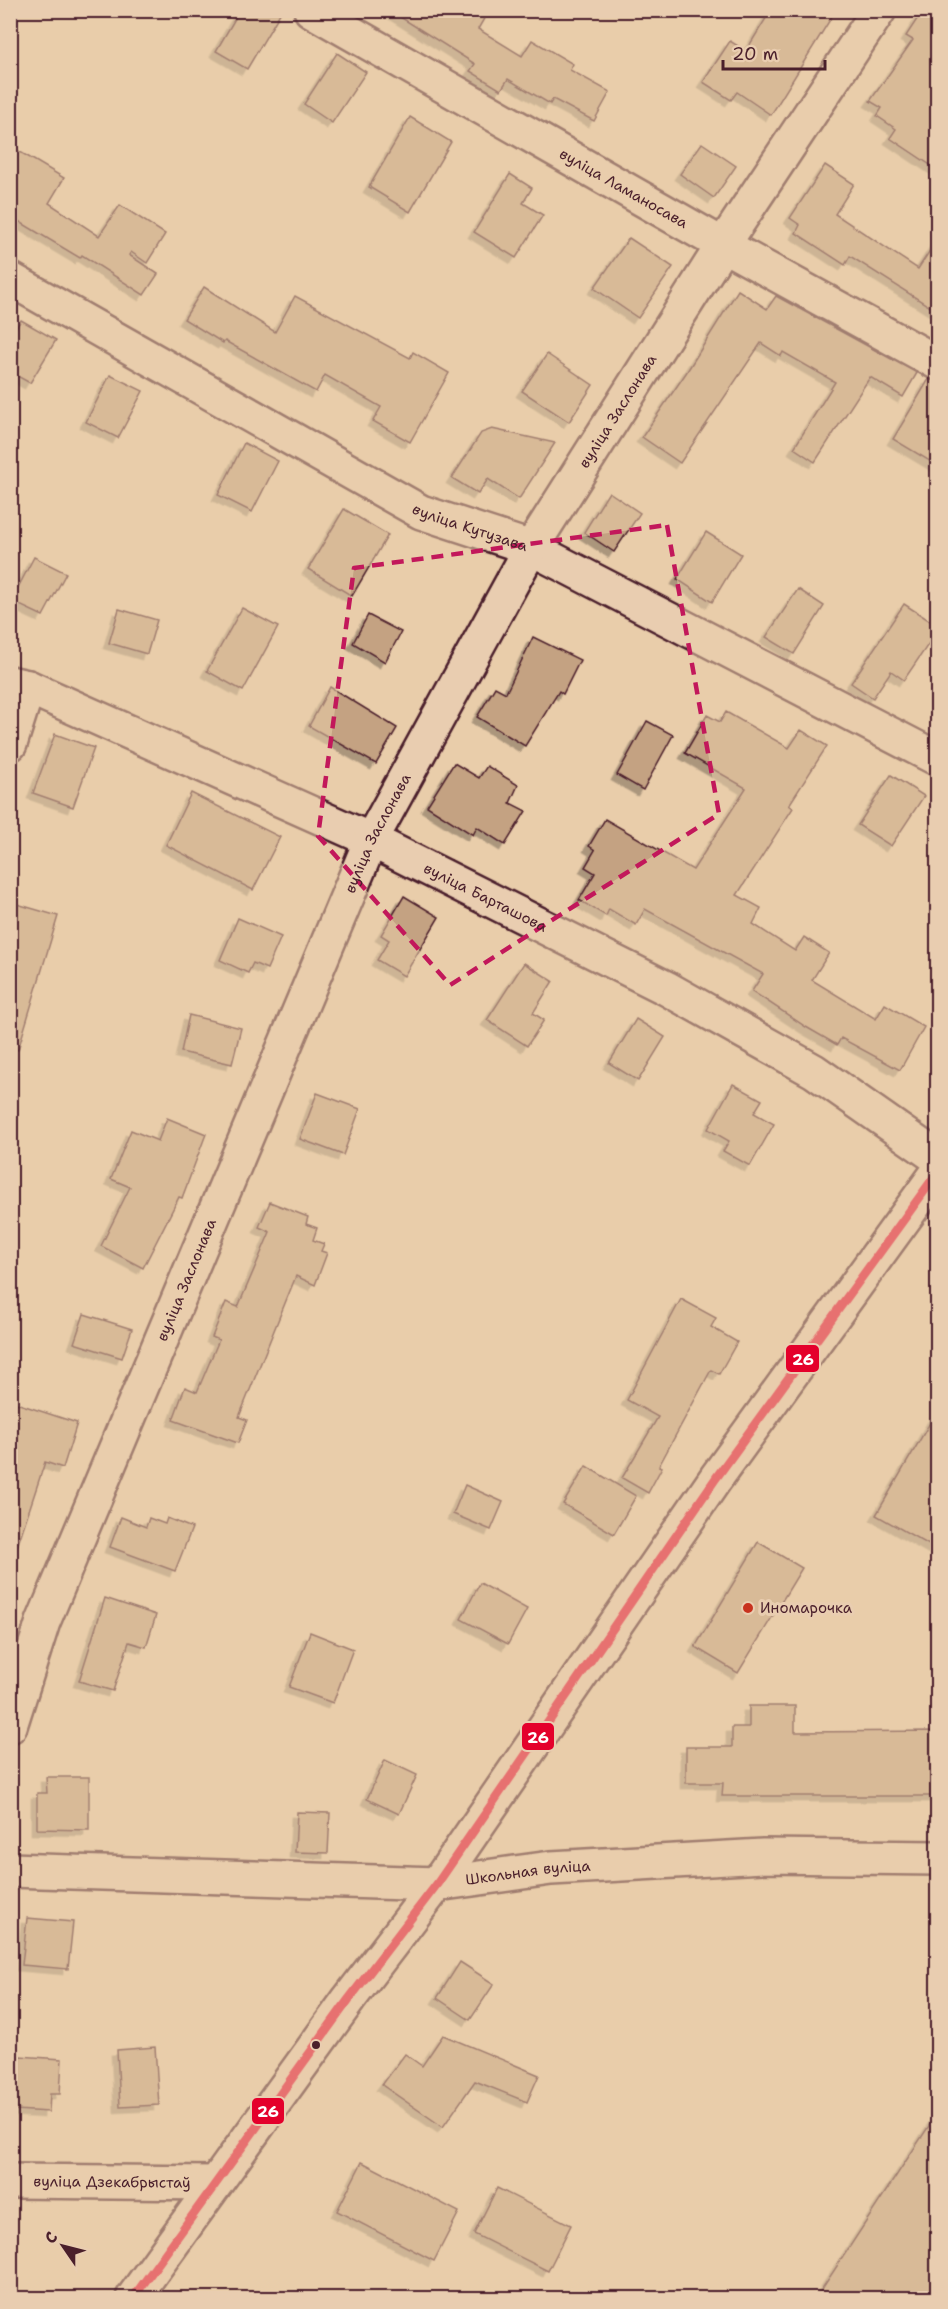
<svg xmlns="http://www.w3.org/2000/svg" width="948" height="2309" font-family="'Shantell Sans',sans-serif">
<defs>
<filter id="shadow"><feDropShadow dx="-5.5" dy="5.5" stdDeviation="0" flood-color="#0004"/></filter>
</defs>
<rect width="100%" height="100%" fill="#e9cdaa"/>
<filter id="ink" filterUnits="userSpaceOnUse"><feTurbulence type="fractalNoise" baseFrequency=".0167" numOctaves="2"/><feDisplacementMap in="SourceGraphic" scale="12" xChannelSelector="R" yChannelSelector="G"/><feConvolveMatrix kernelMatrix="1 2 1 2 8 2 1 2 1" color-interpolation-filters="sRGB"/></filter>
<g filter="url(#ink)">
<g fill="#c4a282" stroke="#4a1f2b" stroke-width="1.5" filter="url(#shadow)">
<path d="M240 10H282L247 69 216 51Z"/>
<path d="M389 10H489L478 29 522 56 532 40 573 64 570 70 610 92 594 121 553 99 550 104 508 79 501 90 470 71 475 64Z"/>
<path d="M771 10H836L771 115 737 92 731 100 703 82 730 41 746 51Z"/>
<path d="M923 10H938V170L890 138 896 129 877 116 882 108 870 101 913 40 906 36Z"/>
<path d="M337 53 366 72 332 123 304 104Z"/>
<path d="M410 117 451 142 410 212 369 187Z"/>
<path d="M702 143 736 166 714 198 680 174Z"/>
<path d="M10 146 64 178 49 203 99 236 120 205 165 234 147 263 131 252 129 255 158 274 144 295 82 255 80 258 10 216Z"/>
<path d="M825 165 854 184 835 214 918 269 938 238V312L850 256 845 265 796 233 800 225 790 218Z"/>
<path d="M510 174 532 188 523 203 543 215 516 258 474 232Z"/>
<path d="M629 238 673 267 638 318 594 288Z"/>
<path d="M204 287 275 332 295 296 410 358 413 352 449 373 410 442 373 421 381 407 325 375 316 392 225 341 223 343 184 319Z"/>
<path d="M738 290 767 309 776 296 917 373 903 397 870 377 815 462 794 448 835 382 783 352 781 356 761 343 680 463 642 437 686 373Z"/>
<path d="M21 320 56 340 30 383 10 372V337Z"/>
<path d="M547 354 593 385 569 422 522 391Z"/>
<path d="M110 375 143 391 118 438 86 422Z"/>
<path d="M929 379 938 382V466L893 439Z"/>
<path d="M492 429 555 443 519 499 488 479 478 494 452 478 481 433Z"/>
<path d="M244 443 278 461 252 512 218 495Z"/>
<path d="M609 492 640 513 614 552 584 532Z"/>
<path d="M344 509 388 535 352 596 308 569Z"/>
<path d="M706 532 741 554 712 602 677 579Z"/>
<path d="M34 557 66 573 43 616 11 601Z"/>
<path d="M798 589 824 606 794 654 766 637Z"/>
<path d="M904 604 938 626V630L904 680 891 671 873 698 851 683Z"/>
<path d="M242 608 278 627 243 691 207 671Z"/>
<path d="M119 609 157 620 147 654 109 643Z"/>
<path d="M368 615 401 632 385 662 353 643Z"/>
<path d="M533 637 580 660 563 694 559 691 525 746 477 717 495 687 506 693Z"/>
<path d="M330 687 397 728 376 764 309 726Z"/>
<path d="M726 712 789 748 801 730 827 746 789 805 793 808 737 895 761 908 753 924 795 951 804 937 829 953 812 980 876 1019 885 1004 924 1027 900 1070 841 1038 837 1045 806 1027 752 991 763 974 645 909 636 925 609 909 606 916 579 900 595 873 585 867 595 850 589 846 605 819 693 870 746 788 685 753 707 715 720 722Z"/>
<path d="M647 721 673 735 643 790 617 775Z"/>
<path d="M55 734 94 748 73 807 33 793Z"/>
<path d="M454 763 479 778 487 766 518 785 510 803 526 811 505 845 477 827 473 835 427 806Z"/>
<path d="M891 775 924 796 891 846 858 825Z"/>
<path d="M191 793 280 837 253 890 166 845Z"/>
<path d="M404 896 439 917 404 976 377 960 389 940 381 935Z"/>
<path d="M10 902 58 916 18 1050 10 1049Z"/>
<path d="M238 918 281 937 267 969 253 963 248 973 220 960Z"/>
<path d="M524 963 553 981 533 1013 544 1020 527 1046 487 1020Z"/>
<path d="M189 1015 241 1028 232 1064 181 1052Z"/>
<path d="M636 1019 665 1037 638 1081 609 1063Z"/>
<path d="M733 1084 762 1100 754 1113 774 1124 750 1166 723 1151 729 1141 708 1129Z"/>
<path d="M317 1093 360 1109 343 1155 300 1139Z"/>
<path d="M167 1118 206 1134 182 1198 179 1197 143 1268 101 1246 130 1187 111 1179 131 1130 158 1141Z"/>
<path d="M270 1202 308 1217 306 1224 317 1228 313 1240 324 1244 321 1251 327 1253 315 1285 296 1276 239 1417 247 1420 238 1443 173 1420 185 1387 197 1392 219 1340 212 1337 226 1302 238 1307 270 1232 259 1227Z"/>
<path d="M681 1299 716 1318 711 1327 737 1342 719 1374 711 1370 659 1466 662 1467 648 1493 622 1478 658 1417 627 1400Z"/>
<path d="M84 1314 132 1329 122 1358 74 1343Z"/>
<path d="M10 1401 77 1423 63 1468 45 1462 16 1550H10Z"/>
<path d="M938 1409V1550L876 1515Z"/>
<path d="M586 1466 636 1496 614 1534 563 1504Z"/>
<path d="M465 1485 503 1502 491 1530 453 1514Z"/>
<path d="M121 1517 146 1527 149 1518 165 1524 167 1518 192 1528 175 1571 110 1547Z"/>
<path d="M758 1542 802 1568 738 1673 695 1647Z"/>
<path d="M480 1583 527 1609 508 1644 461 1619Z"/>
<path d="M105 1598 156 1615 146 1647 129 1642 113 1691 79 1681Z"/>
<path d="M310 1632 353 1649 333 1703 289 1687Z"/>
<path d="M749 1706H795V1732L938 1731V1796H722L723 1783H686V1747H732V1727H749Z"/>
<path d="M385 1760 417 1775 399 1814 367 1799Z"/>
<path d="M46 1777H89V1830L37 1829V1793H47Z"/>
<path d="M297 1812 330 1813 328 1853 295 1852Z"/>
<path d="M27 1918 73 1922 68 1969 22 1965Z"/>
<path d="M460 1962 494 1984 470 2020 437 1998Z"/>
<path d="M443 2035 539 2075 527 2102 475 2081 443 2127 382 2085 405 2054 422 2066Z"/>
<path d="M155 2047 159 2105 120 2107 117 2050Z"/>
<path d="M19 2056 62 2059 60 2094H50L49 2112 15 2110Z"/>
<path d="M938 2112V2298H816Z"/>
<path d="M362 2162 459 2212 434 2261 337 2211Z"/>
<path d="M497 2188 571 2225 548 2271 474 2234Z"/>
</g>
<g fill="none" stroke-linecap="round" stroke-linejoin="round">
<g stroke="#4a1f2b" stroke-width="38">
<g id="minor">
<path id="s1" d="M311 10 723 245 938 363"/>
<path id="s2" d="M10 279 421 512 531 548 938 759"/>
<path id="s3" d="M10 683 28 687 371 840 666 988 814 1071 938 1158"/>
<path d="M10 744 28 687"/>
<path id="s4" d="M10 1726 43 1622 371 840 531 548 723 245 879 10"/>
<path id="s5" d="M10 1870 437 1884 551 1868 763 1856 938 1858"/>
<path id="s6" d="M10 2181 215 2183"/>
</g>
</g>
<g stroke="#4a1f2b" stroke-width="38">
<path id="major" d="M133 2298 349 1999 437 1884 716 1478 938 1172"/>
</g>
<use href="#minor" stroke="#e9cdb0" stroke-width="33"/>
<use href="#major" stroke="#e9cdb0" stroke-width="33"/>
<g stroke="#e9cdb0" stroke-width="14">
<path id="bus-1" d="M133 2298 349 1999 437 1884 716 1478 938 1172"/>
</g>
<use href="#bus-1" stroke="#e4002b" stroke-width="9"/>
</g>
</g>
<path d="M0 0H948V2309H0ZM667 525 719 814 450 985 318 836 354 568Z" fill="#e9cdaa" fill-opacity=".55" fill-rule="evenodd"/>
<path fill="none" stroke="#c2185b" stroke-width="4.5" stroke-dasharray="12 8" stroke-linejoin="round" d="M667 525 719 814 450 985 318 836 354 568Z"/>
<circle fill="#c8321e" stroke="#e9cdb0" stroke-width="2" cx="748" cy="1608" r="6"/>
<circle fill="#4a1f2b" stroke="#e9cdb0" stroke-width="2" cx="316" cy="2045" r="5"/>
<g text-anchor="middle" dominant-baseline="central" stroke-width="6" stroke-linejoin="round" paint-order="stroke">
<g font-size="15" fill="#4a1f2b" stroke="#e9cdb0">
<text stroke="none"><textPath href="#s1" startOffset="360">вуліца Ламаносава</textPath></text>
<text stroke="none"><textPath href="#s4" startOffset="1452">вуліца Заслонава</textPath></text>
<text stroke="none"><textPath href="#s2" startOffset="524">вуліца Кутузава</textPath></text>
<text stroke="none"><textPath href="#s4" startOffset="966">вуліца Заслонава</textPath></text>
<text stroke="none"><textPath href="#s3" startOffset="522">вуліца Барташова</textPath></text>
<text stroke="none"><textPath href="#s4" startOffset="480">вуліца Заслонава</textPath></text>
<text stroke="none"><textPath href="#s5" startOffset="519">Школьная вуліца</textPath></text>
<text stroke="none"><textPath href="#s6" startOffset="102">вуліца Дзекабрыстаў</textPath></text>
</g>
<g font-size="15" fill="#4a1f2b" stroke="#e9cdb0" text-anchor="start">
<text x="760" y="1608">Иномарочка</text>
</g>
</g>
<g stroke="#e9cdb0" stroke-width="2">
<rect x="785" y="1344" width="35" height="29" rx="6" fill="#e4002b"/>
<rect x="521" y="1722" width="34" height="29" rx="6" fill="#e4002b"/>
<rect x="251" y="2097" width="34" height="28" rx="6" fill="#e4002b"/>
</g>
<g font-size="16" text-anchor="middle" font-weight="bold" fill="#fff">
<text x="803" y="1365">26</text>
<text x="538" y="1743">26</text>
<text x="268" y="2117">26</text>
</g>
<rect width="948" height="2309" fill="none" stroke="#e9cdb0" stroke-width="36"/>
<rect x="18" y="18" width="912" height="2273" fill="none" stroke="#4a1f2b" stroke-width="2" filter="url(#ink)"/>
<g transform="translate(63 2246) rotate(305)" stroke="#e9cdb0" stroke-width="4.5" paint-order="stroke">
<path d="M0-4.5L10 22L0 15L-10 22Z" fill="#4a1f2b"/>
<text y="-9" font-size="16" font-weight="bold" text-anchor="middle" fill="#4a1f2b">С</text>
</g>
<path d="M723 60v9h102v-9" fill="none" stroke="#4a1f2b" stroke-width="3"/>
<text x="732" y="60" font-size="18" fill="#4a1f2b" stroke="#e9cdb0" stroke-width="4.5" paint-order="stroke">20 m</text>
</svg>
